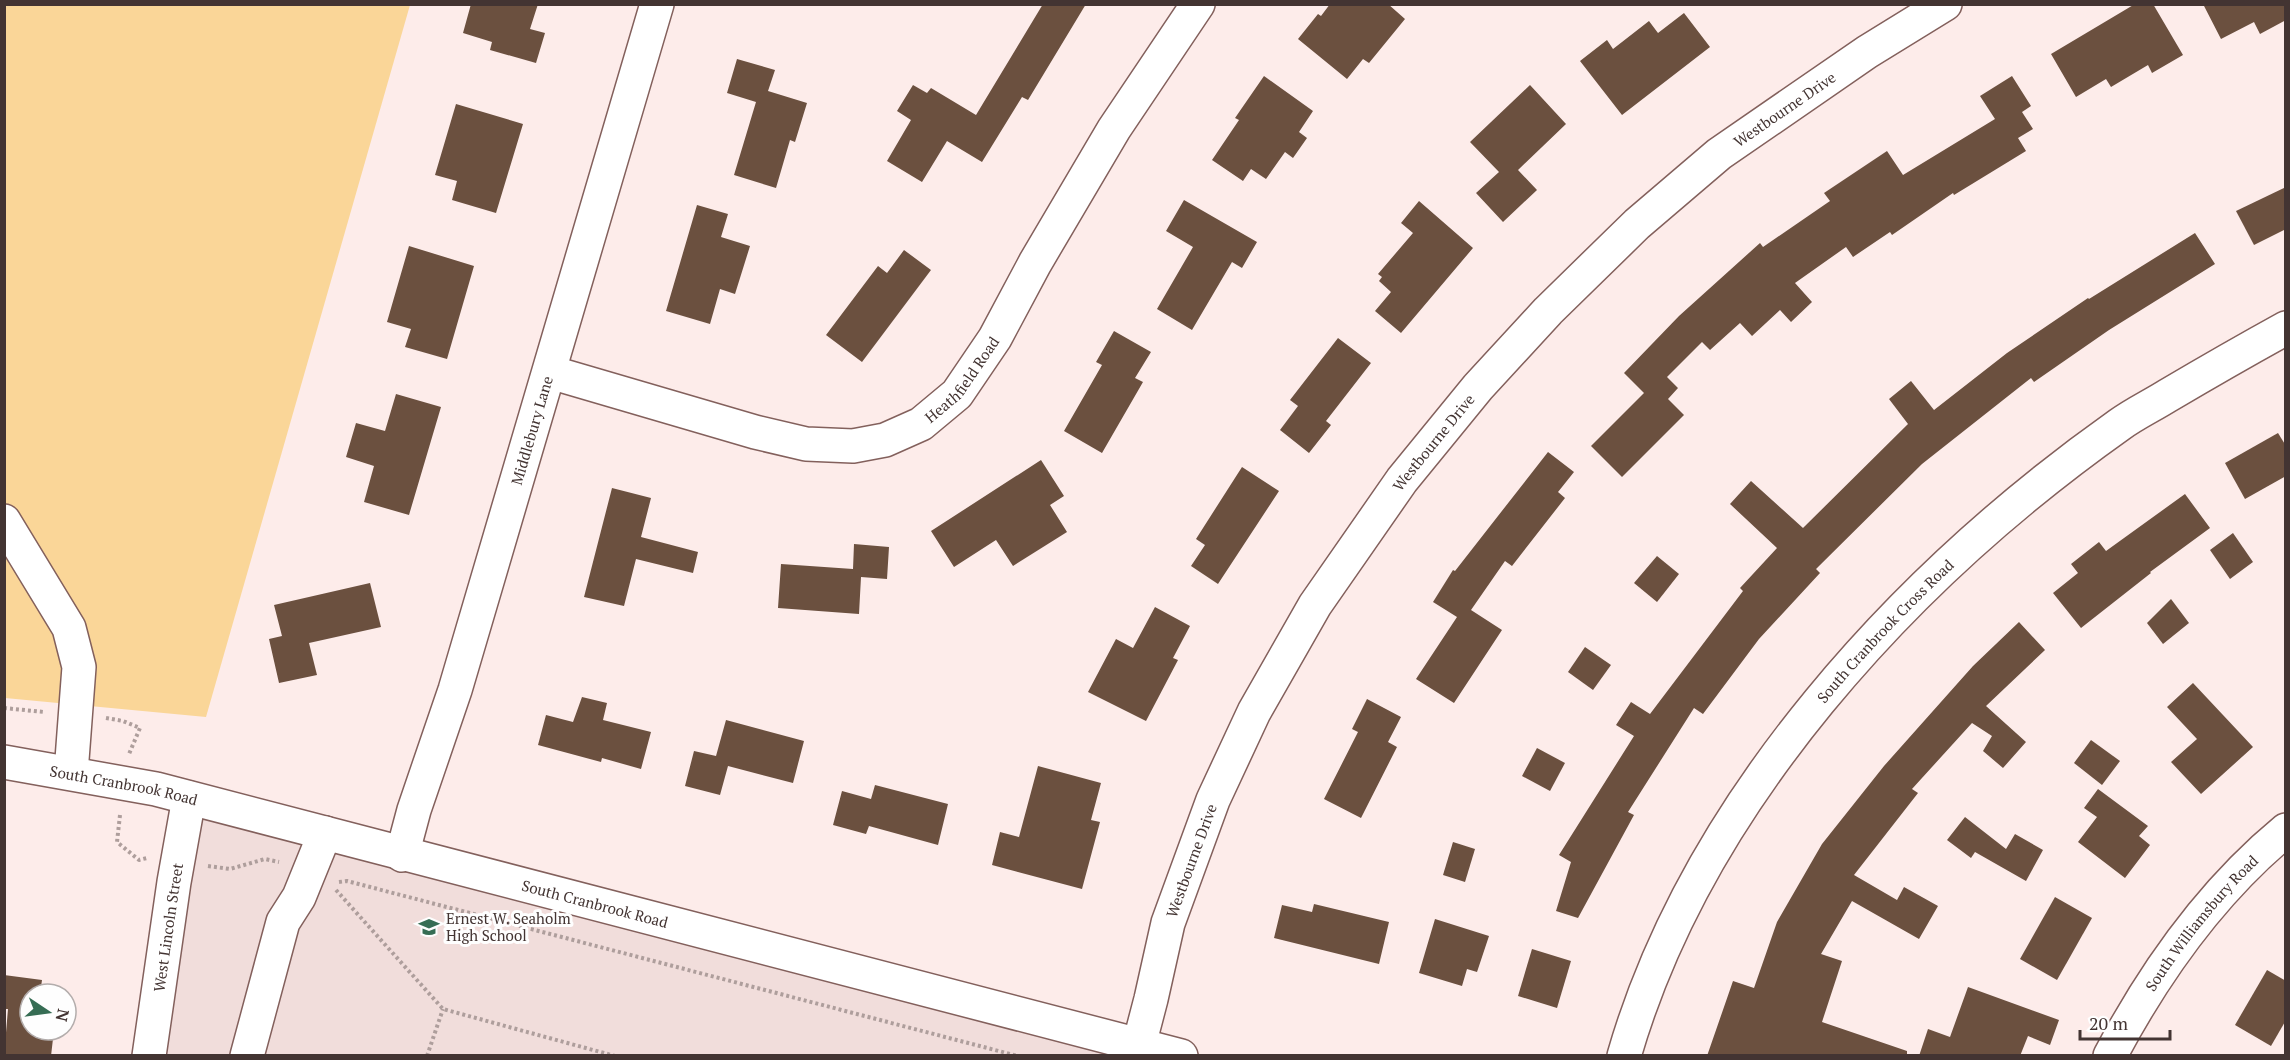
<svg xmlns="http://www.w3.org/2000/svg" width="2290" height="1060" font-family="'PT Serif',serif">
<rect width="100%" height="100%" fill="#fdecea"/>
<path fill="#f1dddb" d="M189 798 1186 1056H152Z"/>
<path fill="#fad698" d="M4 5H410L206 717 5 698Z"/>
<g fill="#6b503f">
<path d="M471 4H538L530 29 545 33 536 63 490 50 492 42 463 33Z"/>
<path d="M1043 4H1086L1028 100 1022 97 982 162 947 141 922 182 887 161 911 120 897 111 913 85 927 93 931 88 976 115Z"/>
<path d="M1330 4H1388L1405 19 1369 63 1363 59 1347 79 1298 39 1318 14 1321 16Z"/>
<path d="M2135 4H2153L2183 55 2152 73 2148 65 2111 87 2106 79 2076 97 2051 54Z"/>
<path d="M2203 4H2286V20L2260 34 2254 22 2221 39Z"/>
<path d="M1684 13 1710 47 1622 115 1580 61 1607 40 1613 49 1649 21 1658 33Z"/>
<path d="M737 59 775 70 768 91 807 103 795 142 790 140 776 188 734 175 756 102 727 93Z"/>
<path d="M1264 76 1313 111 1299 132 1307 138 1293 158 1285 152 1266 179 1251 169 1243 181 1212 160 1239 120 1235 118Z"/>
<path d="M2012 76 2031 106 2022 112 2033 129 2018 138 2026 151 1954 195 1953 193 1892 235 1890 232 1853 257 1846 247 1795 283 1812 302 1791 322 1780 310 1752 336 1740 323 1710 350 1702 342 1667 377 1678 388 1668 399 1684 415 1622 477 1591 446 1644 393 1624 373 1679 316 1760 243 1763 247 1830 201 1824 193 1887 151 1903 175 1995 119 1980 96Z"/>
<path d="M1530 85 1566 124 1518 170 1537 190 1503 222 1476 193 1499 172 1470 142Z"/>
<path d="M456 104 523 124 496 213 452 200 457 181 435 175Z"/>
<path d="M2286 187V229L2254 245 2236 211Z"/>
<path d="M1184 200 1257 242 1242 268 1232 262 1192 330 1157 309 1193 247 1166 231Z"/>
<path d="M1419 201 1473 248 1401 333 1375 311 1391 292 1379 281 1382 277 1378 274 1413 233 1401 223Z"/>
<path d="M697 205 728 214 721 237 750 246 735 294 720 289 710 324 666 311Z"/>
<path d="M2195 233 2215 264 2109 330 2034 382 2031 378 1922 464 1816 569 1820 573 1759 639 1703 714 1694 708 1628 812 1634 815 1578 918 1556 911 1571 862 1559 855 1634 736 1616 725 1631 702 1650 714 1743 591 1740 588 1777 548 1730 504 1751 481 1803 528 1908 424 1889 399 1911 381 1934 410 2007 353 2088 298 2089 299Z"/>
<path d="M409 246 474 266 447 359 405 347 411 329 387 322Z"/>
<path d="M904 250 931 270 862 362 826 335 878 266 887 273Z"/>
<path d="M1114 331 1151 352 1135 378 1143 382 1102 453 1064 431 1102 365 1096 362Z"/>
<path d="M1338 338 1371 363 1326 421 1331 425 1309 453 1280 430 1298 406 1290 400Z"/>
<path d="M396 394 441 407 409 515 364 502 374 466 346 457 356 423 385 431Z"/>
<path d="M2278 433 2286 446V476L2245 499 2225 463Z"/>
<path d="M1548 452 1574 472 1558 492 1565 498 1512 566 1505 561 1471 610 1502 630 1454 703 1416 679 1457 617 1433 602 1453 570 1455 571Z"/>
<path d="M1041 460 1064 496 1050 505 1067 532 1013 566 996 540 954 567 931 531Z"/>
<path d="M1242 467 1279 491 1218 584 1191 566 1205 545 1196 539Z"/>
<path d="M612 488 651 498 641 537 698 552 693 573 636 559 624 606 584 597Z"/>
<path d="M2185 494 2210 528 2150 572 2151 573 2081 628 2053 593 2078 573 2071 564 2099 542 2106 551Z"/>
<path d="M2233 533 2253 562 2230 579 2210 550Z"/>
<path d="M854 544 889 547 887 579 861 577 859 614 778 608 781 564 853 569Z"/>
<path d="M1657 556 1679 574 1657 602 1634 583Z"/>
<path d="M370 583 381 627 309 643 317 675 279 683 269 639 282 636 274 605Z"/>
<path d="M2171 599 2189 623 2163 644 2147 623Z"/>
<path d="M1155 607 1190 626 1173 658 1178 660 1146 721 1088 692 1116 639 1133 648Z"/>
<path d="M2019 622 2045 650 1986 706 2026 742 2003 768 1983 751 1992 736 1972 723 1912 789 1918 793 1854 875 1897 900 1904 887 1938 906 1919 939 1852 901 1821 954 1842 961 1822 1022 1907 1051V1056H1707L1733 981 1754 988 1777 922 1822 844 1884 766 1973 666Z"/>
<path d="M1585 647 1611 665 1593 690 1568 672Z"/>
<path d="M2193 683 2253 747 2201 794 2171 762 2197 739 2167 707Z"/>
<path d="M582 697 607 703 603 720 651 732 641 769 602 758 601 762 538 745 546 715 573 722Z"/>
<path d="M1367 699 1401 717 1388 742 1397 747 1361 818 1324 799 1358 732 1352 729Z"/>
<path d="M726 720 804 741 793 783 728 766 720 795 685 786 694 751 716 756Z"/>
<path d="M2091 740 2120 761 2102 785 2074 763Z"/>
<path d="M1537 748 1565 763 1550 791 1522 776Z"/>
<path d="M1038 766 1101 783 1091 820 1100 822 1082 889 992 865 1000 832 1019 837Z"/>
<path d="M875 785 948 804 938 845 869 826 866 834 833 825 842 791 871 799Z"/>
<path d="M2098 789 2148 826 2139 836 2150 845 2125 878 2078 842 2097 817 2084 808Z"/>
<path d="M1965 817 2006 849 2015 834 2043 850 2026 881 1975 852 1971 858 1947 840Z"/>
<path d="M1453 842 1475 849 1465 882 1443 875Z"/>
<path d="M2055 897 2092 918 2057 980 2020 959Z"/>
<path d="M1314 904 1389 922 1379 964 1274 938 1282 905 1312 912Z"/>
<path d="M1435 919 1489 936 1477 972 1467 969 1462 986 1419 973Z"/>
<path d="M1532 949 1571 961 1557 1008 1518 996Z"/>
<path d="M2267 970 2286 981V1020L2271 1046 2235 1025Z"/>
<path d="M4 975 42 980 40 994H30V1030H54L51 1056H4L8 1009H4Z"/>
<path d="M1968 987 2059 1020 2050 1045 2028 1036 2020 1056H1919L1928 1029 1950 1037Z"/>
</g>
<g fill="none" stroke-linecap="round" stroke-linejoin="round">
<g stroke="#83605c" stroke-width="36">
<g id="minor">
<path id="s1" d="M550 372 755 432 806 444 853 446 885 440 921 424 957 394 995 338 1035 263 1114 129 1198 4"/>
<path d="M4 521 69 628 79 667 71 773"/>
<path id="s2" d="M4 762 156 789 1181 1056"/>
<path id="s3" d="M402 855 414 810 455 690 657 4"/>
<path id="s4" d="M1139 1045 1151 999 1168 923 1213 800 1254 712 1315 605 1402 480 1478 387 1548 311 1637 224 1719 154 1867 52 1945 4"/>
<path id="s5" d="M149 1056 174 882 189 798"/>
<path d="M247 1056 283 922 299 897 325 833"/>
<path id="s6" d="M1624 1056C1698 800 1906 576 2119 425 2134 414 2151 406 2167 396 2206 373 2246 350 2286 328"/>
<path id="s7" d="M2110 1056C2155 971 2212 891 2286 830"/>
</g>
</g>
<g stroke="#ae9e9c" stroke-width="4" stroke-dasharray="3 3" stroke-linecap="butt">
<path d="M4 708 44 712"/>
<path d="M106 718 123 721 140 728 129 754"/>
<path d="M120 815 117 842 139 860 147 858"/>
<path d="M208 866 230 869 265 859 279 862"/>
<path d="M339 882 347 881 1018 1056"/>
<path d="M336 890 443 1009 615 1056"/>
<path d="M427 1056 443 1009"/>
</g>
<use href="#minor" stroke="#fff" stroke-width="33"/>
</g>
<defs>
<g id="school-bare" transform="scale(1.62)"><path d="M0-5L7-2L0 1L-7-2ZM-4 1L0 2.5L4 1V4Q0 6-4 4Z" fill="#366d54" stroke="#fefefe" stroke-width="2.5" paint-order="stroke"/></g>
</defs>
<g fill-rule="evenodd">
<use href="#school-bare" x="429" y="927"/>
</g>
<g text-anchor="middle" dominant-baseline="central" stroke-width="6" stroke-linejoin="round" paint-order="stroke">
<g font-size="15" fill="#433432" stroke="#fefefe">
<text stroke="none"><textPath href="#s4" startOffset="1164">Westbourne Drive</textPath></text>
<text stroke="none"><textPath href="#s1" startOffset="446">Heathfield Road</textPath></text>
<text stroke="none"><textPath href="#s3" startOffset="444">Middlebury Lane</textPath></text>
<text stroke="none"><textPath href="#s4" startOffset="678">Westbourne Drive</textPath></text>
<text stroke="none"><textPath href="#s6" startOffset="504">South Cranbrook Cross Road</textPath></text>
<text stroke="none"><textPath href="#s2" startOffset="122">South Cranbrook Road</textPath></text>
<text stroke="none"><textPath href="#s4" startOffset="192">Westbourne Drive</textPath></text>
<text stroke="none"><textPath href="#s2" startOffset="608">South Cranbrook Road</textPath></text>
<text stroke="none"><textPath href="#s7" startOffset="162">South Williamsbury Road</textPath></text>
<text stroke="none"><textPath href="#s5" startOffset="130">West Lincoln Street</textPath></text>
</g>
<g font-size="15" fill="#433432" stroke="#fefefe" text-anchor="start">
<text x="446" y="918">Ernest W. Seaholm<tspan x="446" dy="17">High School</tspan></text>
</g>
</g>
<rect width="2290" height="1060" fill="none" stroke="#433432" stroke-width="12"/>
<g transform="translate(48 1012) rotate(103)"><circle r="28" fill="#fefefe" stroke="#b3adac" stroke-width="1.5"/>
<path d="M0-4.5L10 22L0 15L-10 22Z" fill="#366d54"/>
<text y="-9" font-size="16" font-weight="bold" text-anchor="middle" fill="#433432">N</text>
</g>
<path d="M2080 1030v9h90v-9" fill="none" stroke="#433432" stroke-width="3"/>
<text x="2089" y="1030" font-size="18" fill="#433432" stroke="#fefefe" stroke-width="4.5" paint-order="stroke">20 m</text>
</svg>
